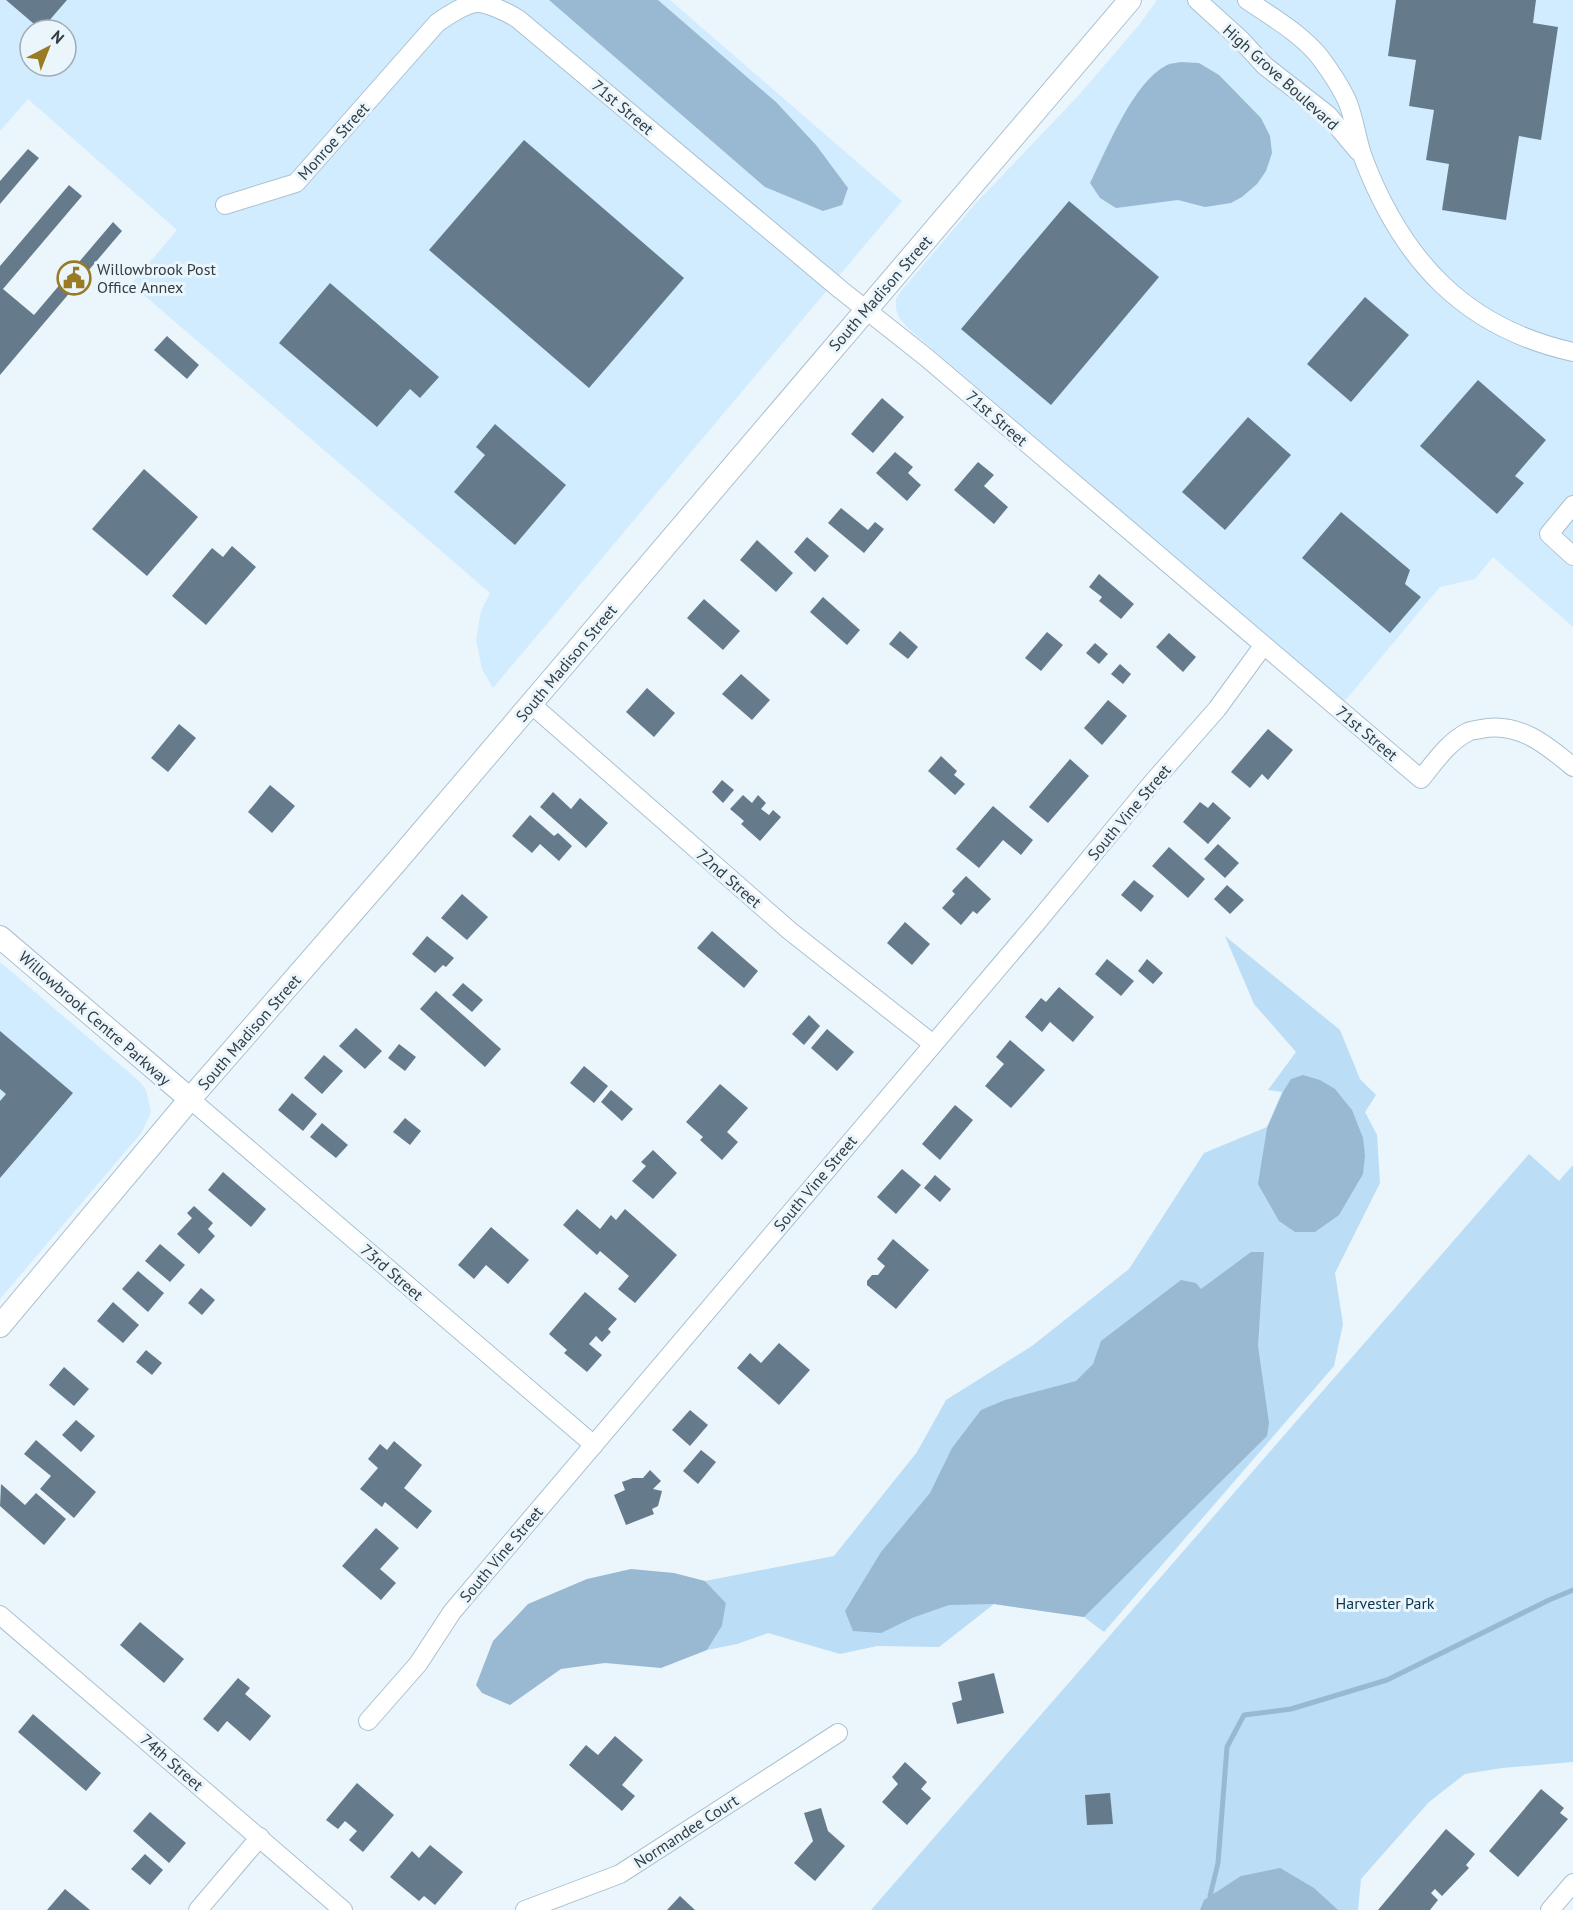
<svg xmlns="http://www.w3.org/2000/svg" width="1573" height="1910" font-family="'PT Sans',sans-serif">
<rect width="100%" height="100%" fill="#ebf5fc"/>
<g fill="#d2ecff" fill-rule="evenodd">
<path d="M0 0H670L902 201 493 688 482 669 476 640 481 611 490 593 131 284 177 230 28 99 0 131ZM30 30H66V66H30Z"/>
<path d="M1157 0H1573V627L1493 557 1475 579 1440 587 1344 702 909 329 899 318 896 309V299L901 291 976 203 1078 96 1139 25Z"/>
<path d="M0 962 140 1082 146 1090 151 1112 142 1132 0 1299Z"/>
</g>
<g fill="#bbddf5">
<path d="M1225 936 1340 1030 1360 1079 1376 1095 1365 1112 1377 1135 1380 1183 1335 1273 1343 1324 1334 1366 1104 1632 1084 1617 994 1604 939 1647 877 1646 840 1654 768 1633 737 1644 707 1650 722 1626 726 1603 705 1581 834 1556 917 1452 946 1400 1032 1346 1129 1269 1204 1153 1267 1127 1282 1092 1268 1090 1296 1052 1254 1004Z"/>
<path d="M1529 1154 1559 1181 1573 1165V1762L1502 1768 1465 1774 1429 1802 1361 1879 1358 1910H871Z"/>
</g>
<g fill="#98b9d1">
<path d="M549 0H658L776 102 816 145 848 188 842 205 823 211 765 187Z"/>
<path d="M1181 62 1199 63 1219 75 1261 118 1270 136 1272 153 1266 171 1257 184 1242 197 1231 203 1205 207 1178 200 1116 208 1100 198 1090 183C1107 149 1133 82 1167 65 1171 63 1177 63 1181 62Z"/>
<path d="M1303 1075 1320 1080 1335 1089 1352 1110 1363 1138 1365 1155 1363 1174 1339 1215 1315 1232H1295L1279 1221 1258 1184 1267 1128 1283 1092 1291 1079Z"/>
<path d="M1251 1252H1264L1258 1346 1269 1423 1267 1436 1084 1617 994 1604 949 1605 912 1618 881 1633 853 1631 845 1611 881 1552 930 1493 952 1448 981 1410 1005 1400 1076 1381 1093 1364 1101 1341 1181 1280 1196 1283 1201 1289Z"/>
<path d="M631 1569 674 1573 705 1581 726 1603 722 1626 707 1650 661 1668 605 1663 561 1669 510 1705 482 1693 476 1685 493 1641 528 1604 587 1579Z"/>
<path d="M1280 1868 1314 1888 1338 1910H1200L1204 1900 1241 1876Z"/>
</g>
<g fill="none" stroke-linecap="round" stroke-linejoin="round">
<path stroke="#98b9d1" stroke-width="5" d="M1210 1896 1218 1863 1227 1747 1244 1715 1291 1709 1387 1680 1549 1600 1573 1590"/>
</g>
<g fill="#657b8c">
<path d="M6 0H67L41 30Z"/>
<path d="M1396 0H1536L1533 23 1558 27 1541 140 1519 136 1506 220 1442 210 1449 164 1426 160 1434 110 1409 106 1416 60 1388 56Z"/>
<path d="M524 140 684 278 589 388 429 250Z"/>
<path d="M28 149 39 158 0 204V181Z"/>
<path d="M69 185 82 196 3 289 34 315 113 222 122 231 0 375V266Z"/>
<path d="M1069 201 1159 277 1051 405 961 329Z"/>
<path d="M330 283 439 377 420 398 410 389 377 427 279 343Z"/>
<path d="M1365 297 1409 335 1351 402 1307 364Z"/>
<path d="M167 336 199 365 187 379 154 350Z"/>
<path d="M1478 380 1546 440 1515 476 1524 483 1497 514 1420 446Z"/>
<path d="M882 398 904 417 873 453 851 434Z"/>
<path d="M1248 417 1291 455 1225 530 1182 492Z"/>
<path d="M495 424 566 485 515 545 454 492 485 455 476 447Z"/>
<path d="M895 452 913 467 908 473 921 485 907 501 876 473Z"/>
<path d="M978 462 994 475 984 486 1008 507 994 524 954 490Z"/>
<path d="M144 469 198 517 147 576 92 529Z"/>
<path d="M841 508 868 530 875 522 884 529 864 553 828 523Z"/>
<path d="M1341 512 1410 570 1405 584 1421 597 1390 633 1302 558Z"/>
<path d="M807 537 829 556 815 572 794 552Z"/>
<path d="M757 540 793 573 776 592 740 560Z"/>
<path d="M232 546 256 567 206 625 172 596 212 548 223 557Z"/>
<path d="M1099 574 1134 604 1121 619 1099 601 1102 597 1089 587Z"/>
<path d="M823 597 860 630 847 645 810 612Z"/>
<path d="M704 599 740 631 723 650 687 618Z"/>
<path d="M900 631 918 647 908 659 889 644Z"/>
<path d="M1047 632 1063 645 1041 671 1025 658Z"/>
<path d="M1169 633 1196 657 1183 672 1156 647Z"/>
<path d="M1095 643 1108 654 1099 664 1086 653Z"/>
<path d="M1120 664 1131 674 1123 684 1111 674Z"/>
<path d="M741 674 770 700 752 720 722 694Z"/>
<path d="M647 688 675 713 654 737 626 712Z"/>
<path d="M1108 700 1127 716 1102 745 1084 728Z"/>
<path d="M179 724 196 738 168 772 151 758Z"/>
<path d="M1268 729 1293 750 1268 780 1262 774 1250 788 1231 772Z"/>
<path d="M941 756 957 771 954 775 965 784 955 795 928 771Z"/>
<path d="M1070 759 1089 776 1048 823 1029 807Z"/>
<path d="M722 780 734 790 723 803 712 792Z"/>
<path d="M270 785 295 806 272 833 248 812Z"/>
<path d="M553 792 571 809 580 798 608 823 586 848 540 807Z"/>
<path d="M743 795 752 803 758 795 766 803 761 809 769 815 773 810 781 817 760 841 741 824 744 821 730 809Z"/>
<path d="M1200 802 1208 808 1213 802 1231 818 1208 844 1183 822Z"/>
<path d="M993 806 1033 840 1021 855 1003 840 979 868 956 849Z"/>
<path d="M530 815 554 836 558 833 572 846 559 861 540 844 532 853 512 836Z"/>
<path d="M1218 844 1239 863 1225 878 1204 859Z"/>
<path d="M1169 847 1205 879 1188 898 1152 866Z"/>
<path d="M966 876 991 899 977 914 973 911 961 925 942 908 955 894 952 891Z"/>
<path d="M1134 880 1154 896 1141 912 1121 895Z"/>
<path d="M1227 885 1244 900 1230 914 1214 899Z"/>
<path d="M462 894 488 917 467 940 441 918Z"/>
<path d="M905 922 930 944 912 965 887 943Z"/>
<path d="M712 931 758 971 744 988 697 948Z"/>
<path d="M427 936 454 958 446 967 443 965 435 973 412 954Z"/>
<path d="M1107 959 1134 981 1121 996 1095 974Z"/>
<path d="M1147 959 1163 973 1153 984 1138 971Z"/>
<path d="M463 983 483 1000 472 1012 452 995Z"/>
<path d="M1059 987 1094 1017 1073 1042 1050 1022 1042 1032 1025 1017 1041 998 1046 1002Z"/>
<path d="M436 991 501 1049 485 1067 420 1009Z"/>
<path d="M809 1015 820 1026 804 1045 792 1034Z"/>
<path d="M356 1028 382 1051 365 1069 339 1046Z"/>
<path d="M827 1029 854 1052 837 1071 811 1048Z"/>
<path d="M0 1031 73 1093 0 1178V1101L6 1094 0 1089Z"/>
<path d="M1010 1040 1045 1070 1011 1108 985 1086 1004 1064 996 1057Z"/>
<path d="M399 1044 416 1057 405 1071 388 1058Z"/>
<path d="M324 1055 343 1071 322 1094 304 1078Z"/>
<path d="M584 1066 608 1086 594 1103 570 1083Z"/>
<path d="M720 1084 748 1108 727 1132 738 1142 722 1160 700 1140 703 1137 686 1122Z"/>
<path d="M611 1090 633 1109 622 1121 601 1102Z"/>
<path d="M292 1093 317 1114 303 1131 278 1110Z"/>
<path d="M955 1105 973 1120 940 1160 922 1144Z"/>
<path d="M405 1118 421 1131 410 1145 393 1132Z"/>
<path d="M322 1123 348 1145 336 1158 310 1137Z"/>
<path d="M653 1150 677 1173 653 1199 632 1181 646 1166 641 1162Z"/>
<path d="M902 1169 921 1185 896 1214 877 1197Z"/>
<path d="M223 1172 266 1209 251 1227 208 1190Z"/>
<path d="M935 1175 951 1189 940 1202 924 1188Z"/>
<path d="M194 1206 213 1223 208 1229 215 1236 199 1254 177 1234 192 1218 187 1213Z"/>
<path d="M577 1209 600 1229 611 1215 616 1220 625 1209 677 1255 635 1303 618 1289 629 1276 600 1251 597 1255 563 1225Z"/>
<path d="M491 1227 529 1260 508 1284 486 1265 474 1279 458 1265Z"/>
<path d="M893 1239 929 1270 896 1309 867 1285V1281L872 1275H878L885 1266 877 1259Z"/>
<path d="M160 1244 185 1265 170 1282 145 1261Z"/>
<path d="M138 1271 164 1293 148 1312 122 1289Z"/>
<path d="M201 1288 215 1300 202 1315 188 1303Z"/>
<path d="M585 1292 617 1319 608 1329 611 1332 602 1342 596 1336 589 1344 602 1355 587 1372 564 1353 567 1350 549 1334Z"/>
<path d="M113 1302 139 1325 123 1343 97 1321Z"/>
<path d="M779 1343 810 1370 779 1405 737 1368 750 1353 761 1363Z"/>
<path d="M146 1350 162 1363 152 1375 136 1362Z"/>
<path d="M64 1367 89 1389 74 1406 49 1385Z"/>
<path d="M690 1410 708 1425 690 1446 672 1430Z"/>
<path d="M76 1420 95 1436 81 1452 62 1435Z"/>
<path d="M36 1440 96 1492 74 1518 40 1489 51 1476 24 1454Z"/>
<path d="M394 1441 422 1465 404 1488 432 1511 417 1529 385 1502 382 1507 360 1489 378 1468 368 1459 380 1444 387 1450Z"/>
<path d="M701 1450 716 1462 698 1484 683 1471Z"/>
<path d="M650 1470 661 1481 653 1489 662 1491 658 1506 652 1509 654 1514 626 1525 614 1495 625 1490 622 1482 633 1478H643Z"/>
<path d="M1 1484 25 1505 36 1493 66 1519 44 1545 0 1506Z"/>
<path d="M376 1528 399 1548 380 1569 396 1583 381 1600 342 1566Z"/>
<path d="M140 1622 184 1659 164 1683 120 1645Z"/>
<path d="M994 1673 1004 1713 957 1724 952 1703 962 1700 958 1682Z"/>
<path d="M238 1678 250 1688 245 1694 271 1716 250 1741 227 1721 218 1732 203 1719Z"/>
<path d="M33 1714 101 1773 86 1791 18 1732Z"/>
<path d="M615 1736 643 1760 622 1785 635 1796 622 1811 569 1765 586 1745 598 1755Z"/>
<path d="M905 1762 927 1782 921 1789 931 1798 907 1825 882 1802 898 1784 892 1777Z"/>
<path d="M357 1783 394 1815 363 1852 349 1840 357 1831 345 1821 338 1829 326 1820Z"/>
<path d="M1541 1789 1564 1808 1560 1813 1568 1819 1518 1877 1489 1851Z"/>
<path d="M1110 1793 1113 1824 1087 1825 1085 1795Z"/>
<path d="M821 1808 828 1831 845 1846 815 1881 794 1863 813 1841 804 1813Z"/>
<path d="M150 1812 186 1843 169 1863 133 1831Z"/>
<path d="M1446 1829 1475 1854 1466 1865 1469 1868 1442 1896 1435 1889 1431 1893 1438 1900 1430 1910H1378Z"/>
<path d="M430 1845 463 1872 435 1905 424 1896 419 1901 390 1877 412 1851 419 1858Z"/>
<path d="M145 1854 163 1870 150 1885 131 1869Z"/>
<path d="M65 1889 90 1910H47Z"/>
<path d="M680 1896 695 1910H667Z"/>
</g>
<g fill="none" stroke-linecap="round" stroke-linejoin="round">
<g stroke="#a9c1d2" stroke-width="20">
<g id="minor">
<path d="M1197 0 1241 40 1265 66 1328 115 1358 151"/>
<path d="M1247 0C1272 17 1300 33 1319 56 1328 68 1342 89 1348 103 1355 121 1357 142 1364 160 1403 261 1465 328 1573 352"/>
<path d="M225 205 296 183 437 23C445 17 467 3 477 3 488 3 509 13 518 19L841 290 927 358 1421 779C1434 763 1449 741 1468 732 1471 730 1477 730 1481 729 1518 721 1547 745 1573 767"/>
<path d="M1573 505 1549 534 1573 556"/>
<path d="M531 704 790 931 933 1044"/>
<path d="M190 1099 594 1445"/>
<path d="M0 1615 343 1910"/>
<path d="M368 1721 418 1664 452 1612 1038 921 1152 783 1217 709 1263 646"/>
<path d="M198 1910 260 1837"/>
<path d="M525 1910 620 1874 838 1733"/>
<path d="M1550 1910 1573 1883"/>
</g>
</g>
<g stroke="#a9c1d2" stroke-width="24">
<g id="tertiary">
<path d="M0 937 190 1099"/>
<path d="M0 1326 190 1099 398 860 1130 0"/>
</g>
</g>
<use href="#minor" stroke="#fff" stroke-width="18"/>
<use href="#tertiary" stroke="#fff" stroke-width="22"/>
</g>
<defs>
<g id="civic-ring" transform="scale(1.725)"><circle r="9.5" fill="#ebf5fc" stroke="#987b23" stroke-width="1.5"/><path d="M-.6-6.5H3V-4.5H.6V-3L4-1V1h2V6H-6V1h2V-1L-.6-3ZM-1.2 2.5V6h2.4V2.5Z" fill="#987b23"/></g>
</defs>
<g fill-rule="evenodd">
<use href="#civic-ring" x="74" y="278"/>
</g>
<g text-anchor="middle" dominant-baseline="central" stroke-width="6" stroke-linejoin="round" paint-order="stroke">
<g font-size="16" fill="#323c43" stroke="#ebf5fc">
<text transform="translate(1281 77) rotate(42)">High Grove Boulevard</text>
<text transform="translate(623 107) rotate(40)">71st Street</text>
<text transform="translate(333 141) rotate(-48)">Monroe Street</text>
<text transform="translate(880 293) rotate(-49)">South Madison Street</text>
<text transform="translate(997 418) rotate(41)">71st Street</text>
<text transform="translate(566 663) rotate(-50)">South Madison Street</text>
<text transform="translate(1367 733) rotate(40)">71st Street</text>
<text transform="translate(1129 812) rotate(-50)">South Vine Street</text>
<text transform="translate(729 878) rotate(41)">72nd Street</text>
<text transform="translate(95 1018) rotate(41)">Willowbrook Centre Parkway</text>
<text transform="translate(249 1032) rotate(-49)">South Madison Street</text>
<text transform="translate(815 1183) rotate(-50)">South Vine Street</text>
<text transform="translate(392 1272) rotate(41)">73rd Street</text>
<text transform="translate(501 1554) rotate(-50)">South Vine Street</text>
<text transform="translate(172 1762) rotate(41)">74th Street</text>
<text transform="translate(686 1831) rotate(-33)">Normandee Court</text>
</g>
<g font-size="16" fill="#323c43" stroke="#ebf5fc" text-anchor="start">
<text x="97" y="269">Willowbrook Post<tspan x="97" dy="18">Office Annex</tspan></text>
</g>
<g font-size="16" fill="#0b364f" stroke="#ebf5fc">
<text x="1385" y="1603">Harvester Park</text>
</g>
</g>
<g transform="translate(48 48) rotate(42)"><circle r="28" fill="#ebf5fc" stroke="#a1abb2" stroke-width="1.5"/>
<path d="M0-4.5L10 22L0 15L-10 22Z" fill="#987b23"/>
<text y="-9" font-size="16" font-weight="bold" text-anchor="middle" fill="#323c43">N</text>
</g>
</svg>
